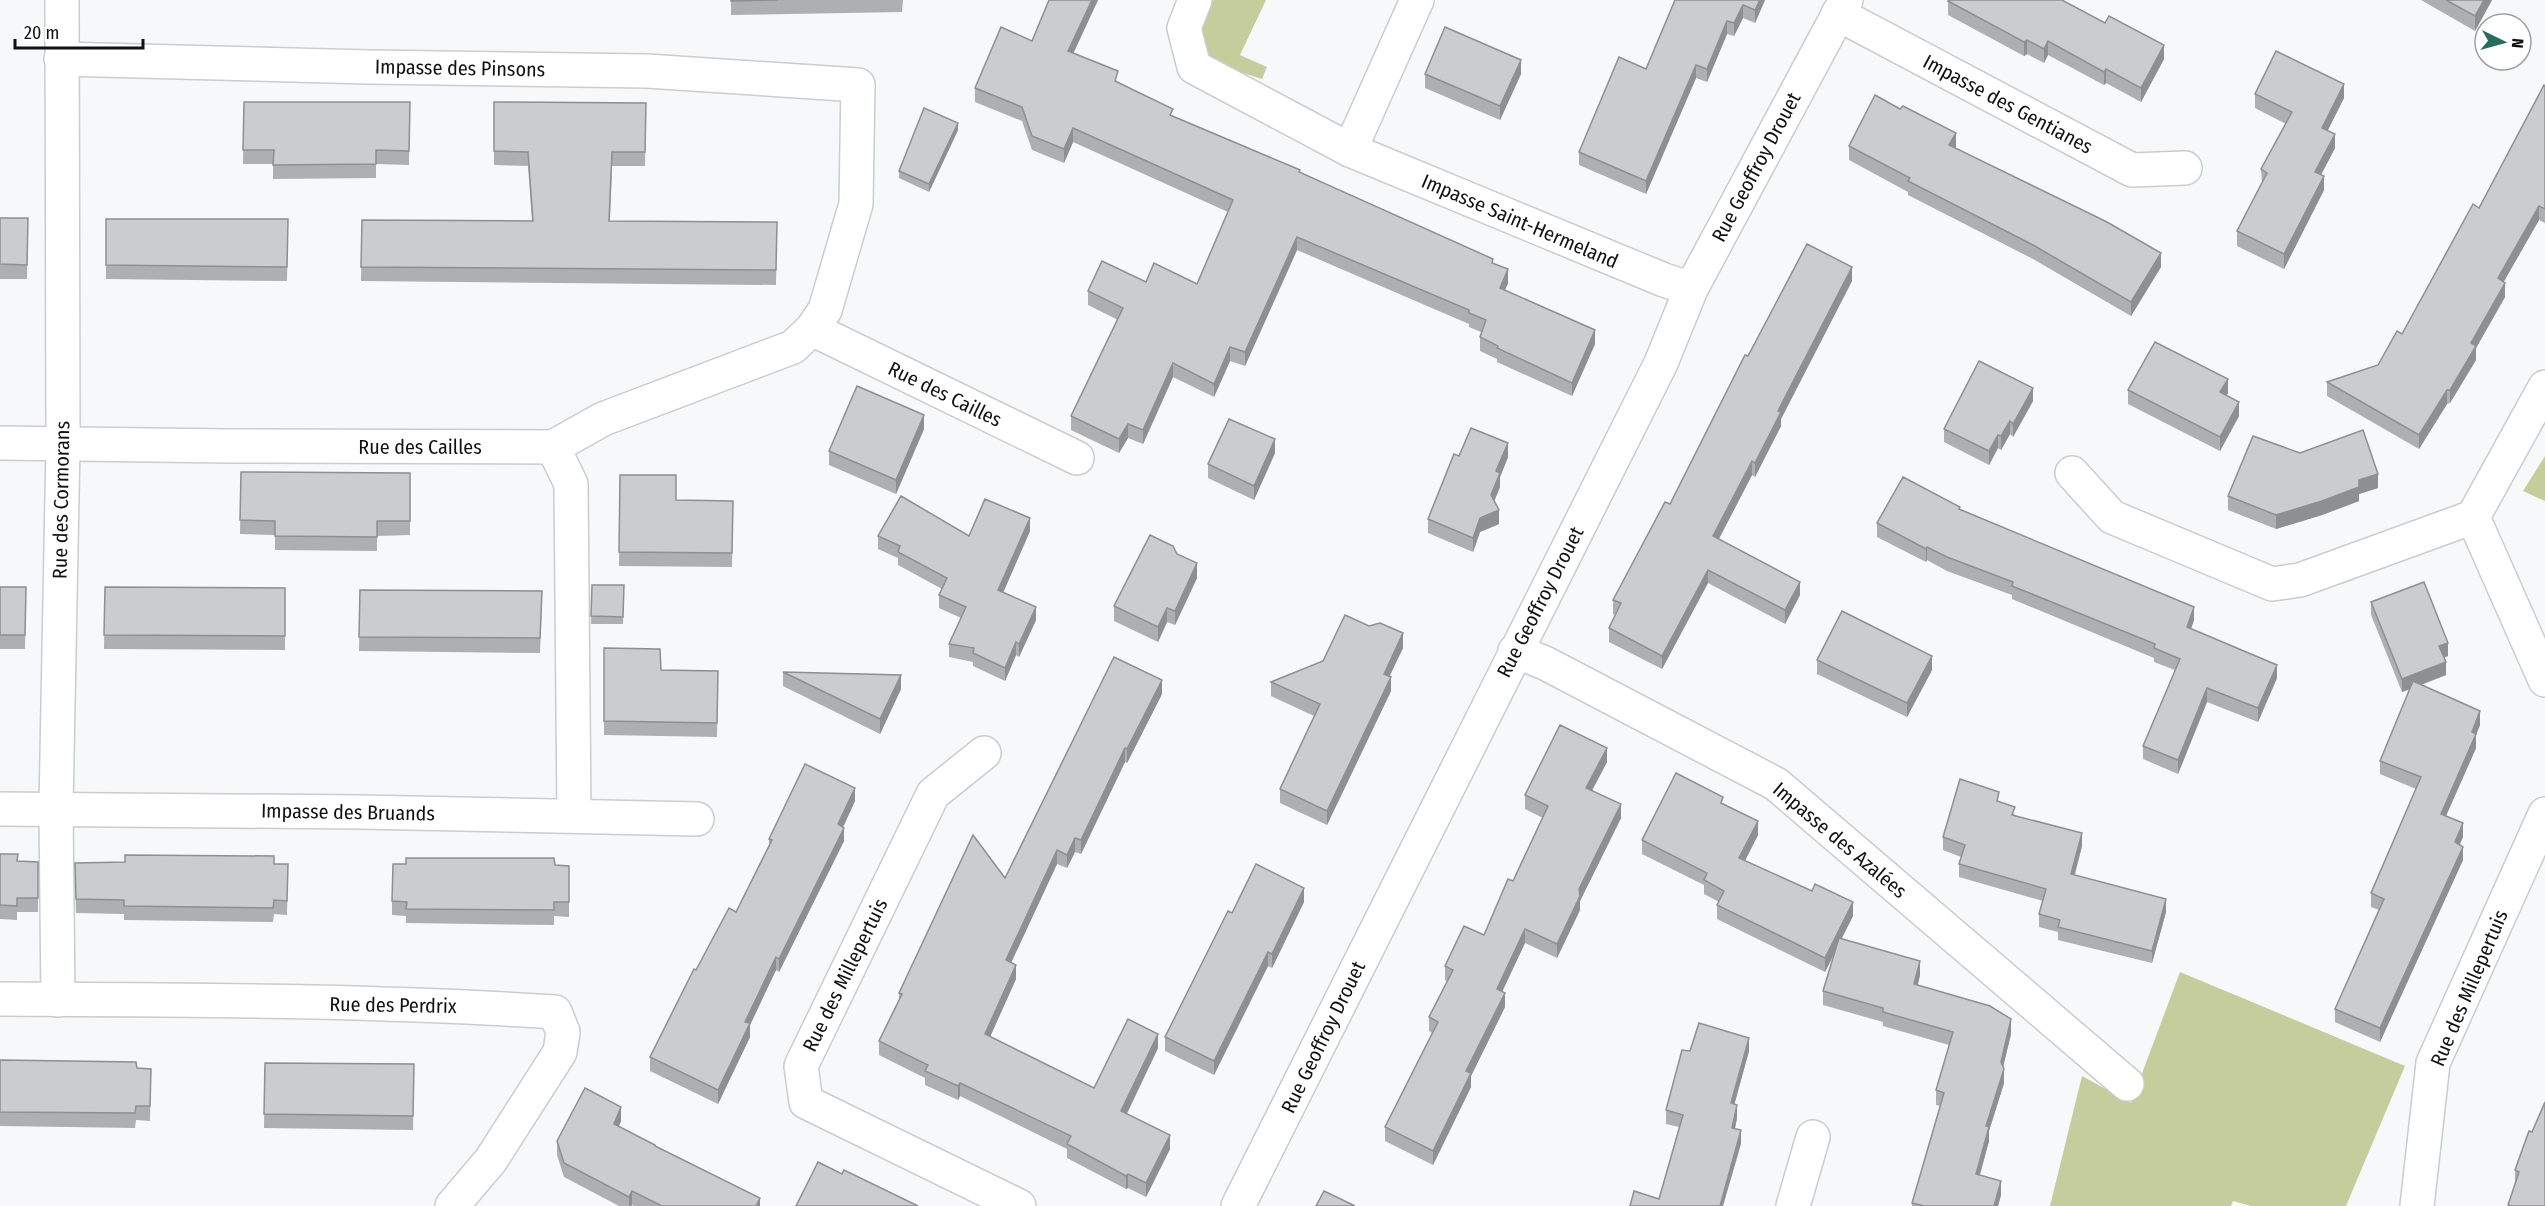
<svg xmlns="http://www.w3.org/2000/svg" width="2545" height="1206" font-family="'Fira Sans Condensed',sans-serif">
<rect width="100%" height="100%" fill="#f6f8fa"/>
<g fill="#c6cd9c">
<path d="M1211 0H1266L1240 55 1267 67 1262 79 1209 62 1200 26Z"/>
<path d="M2545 456V501L2523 491Z"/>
<path d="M2180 972 2405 1066 2346 1206H2251L2233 1201 2231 1206H2050L2082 1076 2131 1103Z"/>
</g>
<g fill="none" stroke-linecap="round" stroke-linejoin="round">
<g stroke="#caccce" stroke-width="36">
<g id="street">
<path d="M1195 0 1184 28 1194 67 1350 150 1664 280 1691 289"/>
<path d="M1838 14 2132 170 2185 168"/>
<path d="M1350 150 1417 0"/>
<path d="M812 329 1077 458"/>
<path d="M2545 387 2473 517 2545 680"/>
<path d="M0 443 228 446 553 447 603 419 793 347 812 329 825 310 856 204 858 85 647 71 369 67 61 59"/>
<path d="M553 447 571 484 574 816"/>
<path d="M2072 473 2112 517 2272 584 2300 580 2473 517"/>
<path d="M1515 651 1545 663 1776 784 2127 1084"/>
<path d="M984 753 933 794 801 1066 806 1102 1019 1206"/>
<path d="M0 809 360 812 697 819"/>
<path d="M0 999C185 1000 371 1000 555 1012L563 1032 560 1052 491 1160 452 1206"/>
<path d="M58 1000 56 808 63 444 62 0"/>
<path d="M1238 1206 1661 363 1691 289 1846 0"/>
<path d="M1793 1206 1813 1137"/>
<path d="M2417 1206 2433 1063 2545 814"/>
</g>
</g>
<use href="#street" stroke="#fff" stroke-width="33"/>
</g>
<g fill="#aeafb1">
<path d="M731 0H903L902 12 731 15Z"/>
<path d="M1098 0 1073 53 1118 82 1173 117 1300 172 1493 263 1508 283 1505 290 1595 344 1572 396 1497 362V359L1480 351V337L1481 332 1469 327V324L1297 250 1245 366 1230 361 1214 397 1173 377 1143 444 1128 438 1119 453 1071 430V416L1118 320 1088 305V291L1146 282 1197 284 1228 212 1073 142 1064 163 1032 150 1022 121 975 102V88Z"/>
<path d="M1675 0H1765L1755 23 1743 18 1734 36 1727 34 1707 82 1696 78 1646 194 1579 165V152L1646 69Z"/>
<path d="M2421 0H2492L2475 31Z"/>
<path d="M1948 1 2164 59 2141 102 2106 83 2104 85 2048 55 2044 63 2027 54 2024 56 1948 15Z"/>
<path d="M1425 74H1521L1500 120 1425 88Z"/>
<path d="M2545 86V223L2539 220 2503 282 2505 297 2476 348V360L2450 403 2447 404 2419 449 2327 396V382L2378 365 2402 334 2479 208Z"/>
<path d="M2255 94 2344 98 2327 131 2335 148 2321 175 2324 190 2284 269 2237 246V231L2262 184 2261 169 2286 124 2255 108Z"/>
<path d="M244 102H410L409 165 376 164V178L273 179V164H243Z"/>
<path d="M494 102 646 103 645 166H612L610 221 777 222 776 285 361 281 362 220 532 221 528 166 494 165Z"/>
<path d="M1900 109 1956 147 1955 148 2161 267 2131 316 2033 259 1908 195V192L1849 160V146Z"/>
<path d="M958 130 929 192 899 178V171Z"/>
<path d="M0 218H28L27 279H0Z"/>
<path d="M106 219H288L287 281 106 279Z"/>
<path d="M1852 281 1781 419V426L1755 477 1752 475 1719 539 1800 595 1785 624 1708 583 1662 669 1609 642V628L1616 615 1613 614V600L1670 504 1748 356Z"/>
<path d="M2128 390 2228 393 2227 395 2239 416 2220 451 2128 404Z"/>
<path d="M2033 401 2013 437 2010 434 2001 450 1998 448 1989 465 1944 442V429Z"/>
<path d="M924 429 896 494 829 465V451Z"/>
<path d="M1275 453 1254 500 1208 478V464Z"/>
<path d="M1459 456 1508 457 1500 477V487L1494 501 1499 524 1480 532 1473 552 1428 533V519Z"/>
<path d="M241 472 410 473V535L377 536V551L275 550V535L240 534Z"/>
<path d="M620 475 676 500 733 501 732 567 619 566Z"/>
<path d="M2378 488 2359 494V501L2322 515 2276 529 2228 510V496Z"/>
<path d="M1960 510 2194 620 2191 629 2277 678 2258 722 2207 702 2178 774 2143 759V746L2175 670 2154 662V658L2012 599V595L1947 571 1927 560 1926 562 1877 537V523Z"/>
<path d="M1030 531 1003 593 1036 620 1019 657 1016 655 1005 681 973 666V662L949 657V644L961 618 939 608V595L942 589 898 565V558L878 549V536H969Z"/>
<path d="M1197 578 1175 625 1167 622 1158 642 1114 621V606Z"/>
<path d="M592 585H624L623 624H591Z"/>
<path d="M0 587H26L25 649H0Z"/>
<path d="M105 587 285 588V650L104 649Z"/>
<path d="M360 590 542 605 540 653 359 651Z"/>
<path d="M2371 602 2448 656 2444 658 2446 675 2421 685 2480 725 2476 735V748L2446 816 2463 837 2460 844 2463 860 2380 1042 2335 1022V1009L2379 910 2371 907V893L2416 789 2380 774V761L2410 689 2402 692 2371 615Z"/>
<path d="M604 648 661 670 718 671 717 737 604 735Z"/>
<path d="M1403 648 1389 676 1391 691 1327 825 1280 803V789L1314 716 1271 696V682Z"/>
<path d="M1817 660 1932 670 1907 717 1817 674Z"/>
<path d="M783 672 901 689 880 734 783 686Z"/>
<path d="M1162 694 1127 763 1125 762 1081 854 1075 852 1067 868 1057 864 1011 962 1016 979 990 1037 1094 1088 1158 1048 1127 1114 1170 1149 1146 1197 1128 1188 1126 1189 1067 1158V1149L960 1096 958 1100 925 1085V1078L879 1055V1041L899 1001V993L1005 878Z"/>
<path d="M1607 762 1592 790 1621 818 1580 901V910L1557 958 1525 943 1502 991 1505 1007 1471 1076V1087L1433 1165 1385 1141V1127L1432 1033 1429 1031V1017L1447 981 1445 980V966L1484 935 1513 881 1543 818 1525 809V795Z"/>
<path d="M855 801 843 827 844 841 779 972 776 970 750 1025V1037L718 1104 650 1071V1057L696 970 736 912 769 846V839Z"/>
<path d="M1999 801 2015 815 2082 846 2075 875 2166 912 2152 963 2058 940V932L2039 927V914L2043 901 1959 877V864L1961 857 1943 850V837Z"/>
<path d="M1723 804 1758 835 1745 861 1853 916 1841 939 1920 975 1918 985 2011 1034 2003 1066 2004 1083 1989 1131V1141L1980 1175 2001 1195 1998 1206H1912V1203L1940 1106 1936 1105V1090L1949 1045 1883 1026V1022L1823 1005V991L1835 952 1825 972 1717 919V905L1719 902 1704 894V885L1642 854V840Z"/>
<path d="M0 854 18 861 38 862V912H17V920L0 919Z"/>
<path d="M75 863 288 864 287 915 274 914 273 922 124 920V914L76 913Z"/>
<path d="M555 865 569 880V917L554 916V925L406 923V916L392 915V901Z"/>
<path d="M1304 902 1272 968 1268 966 1214 1075 1165 1051V1037L1232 913Z"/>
<path d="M1749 1051 1734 1104 1737 1118 1735 1129 1741 1144 1659 1199 1679 1127 1666 1124V1110Z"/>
<path d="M0 1060 151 1069 150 1121 136 1120 135 1128 0 1126Z"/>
<path d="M265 1063 414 1064 413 1130 264 1128Z"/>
<path d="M621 1121 619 1126 760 1206H634L632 1205 631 1206H619L564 1177 557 1155V1141Z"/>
<path d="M2532 1132 2545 1206H2508L2515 1184V1170Z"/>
</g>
<g fill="#8d8f90">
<path d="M1092 0H1098L1068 65V51Z"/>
<path d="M1760 0H1765L1755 23V10Z"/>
<path d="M2484 0H2492L2475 31V16Z"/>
<path d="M1743 5V18L1734 36V23Z"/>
<path d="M1727 21V34L1707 82V69Z"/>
<path d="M2027 40V54L2024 56V42Z"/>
<path d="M2048 41V55L2044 63V49Z"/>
<path d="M2164 45V59L2141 102V88Z"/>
<path d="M1521 60V74L1500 120V106Z"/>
<path d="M1696 65V78L1646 194V181Z"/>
<path d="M2106 69V83L2104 85V72Z"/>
<path d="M2344 84V98L2322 142V128Z"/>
<path d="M958 123V130L929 192V184Z"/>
<path d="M1073 128V142L1064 163V149Z"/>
<path d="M1956 133V147L1949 159V145Z"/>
<path d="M2335 134V148L2315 186V172Z"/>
<path d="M2324 176V190L2284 269V254Z"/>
<path d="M2539 206V220L2498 292V278Z"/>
<path d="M1297 237V250L1245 366V352Z"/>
<path d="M2161 253V267L2131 316V302Z"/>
<path d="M1852 267V281L1781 419V426L1755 477V463L1778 411Z"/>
<path d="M1508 269V283L1500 302V288Z"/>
<path d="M2505 283V297L2476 348V360L2450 403V390L2471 343Z"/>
<path d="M1595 330V344L1572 396V383Z"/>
<path d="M1230 347V361L1214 397V384Z"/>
<path d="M1173 363V377L1143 444V430Z"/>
<path d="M2228 379V393L2220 406V392Z"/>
<path d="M2033 388V401L2013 437V424Z"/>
<path d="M2447 390V404L2419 449V435Z"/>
<path d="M2239 402V416L2220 451V437Z"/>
<path d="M924 415V429L896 494V480Z"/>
<path d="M2010 421V434L2001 450V436Z"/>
<path d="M1128 424V438L1119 453V439Z"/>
<path d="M1998 435V448L1989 465V451Z"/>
<path d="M1275 439V453L1254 500V486Z"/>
<path d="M1508 443V457L1500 477V487L1491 509V495L1496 471Z"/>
<path d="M1752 461V475L1713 550V536Z"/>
<path d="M2378 474V488L2359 494V501L2322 515 2276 529V515L2359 480Z"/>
<path d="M1499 510V524L1480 532 1473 552V538L1480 518Z"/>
<path d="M1030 518V531L998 604V590Z"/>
<path d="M1927 547V560L1926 562V549Z"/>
<path d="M1197 563V578L1175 625V611Z"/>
<path d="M1708 570V583L1662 669V656Z"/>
<path d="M1800 582V595L1785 624V610Z"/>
<path d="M1036 607V620L1019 657V644Z"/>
<path d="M2194 607V620L2187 640V627Z"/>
<path d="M1167 608V622L1158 642V627Z"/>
<path d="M1403 633V648L1384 688V674Z"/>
<path d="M1016 642V655L1005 681V668Z"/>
<path d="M2448 643V656L2439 659V646Z"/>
<path d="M1932 656V670L1907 717V703Z"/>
<path d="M2446 662V675L2402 692V679Z"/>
<path d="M2277 665V678L2258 722V708Z"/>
<path d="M901 675V689L880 734V719Z"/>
<path d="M1391 677V691L1327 825V811Z"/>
<path d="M1162 680V694L1127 763V749Z"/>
<path d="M2207 688V702L2178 774V760Z"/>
<path d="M2480 711V725L2476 735V748L2441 827V814Z"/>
<path d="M1125 748V762L1081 854V840Z"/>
<path d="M1607 748V762L1586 802V788Z"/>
<path d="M855 788V801L838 838V824Z"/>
<path d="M1621 804V818L1580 901V910L1557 958V944L1579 889Z"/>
<path d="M1758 821V835L1739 872V858Z"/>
<path d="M2463 823V837L2455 855V842Z"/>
<path d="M844 828V841L779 972V959Z"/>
<path d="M2082 833V846L2071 886V874Z"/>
<path d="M1075 838V852L1067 868V855Z"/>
<path d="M2463 847V860L2380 1042V1028Z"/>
<path d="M1057 850V864L1006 974V960Z"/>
<path d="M1304 888V902L1272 968V954Z"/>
<path d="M2166 899V912L2152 963V951Z"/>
<path d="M1853 902V916L1825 972V958Z"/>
<path d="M1525 929V943L1497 1003V989Z"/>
<path d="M1268 952V966L1214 1075V1061Z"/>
<path d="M776 957V970L750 1025V1037L718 1104V1090L745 1022Z"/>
<path d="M1920 961V975L1914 998V984Z"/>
<path d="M1016 965V979L985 1048V1034Z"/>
<path d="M1505 993V1007L1471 1076V1087L1433 1165V1151L1466 1071Z"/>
<path d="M2011 1019V1034L2001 1076V1062Z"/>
<path d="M1158 1034V1048L1121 1125V1111Z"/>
<path d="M1749 1038V1051L1731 1117V1103Z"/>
<path d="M2004 1069V1083L1989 1131V1141L1976 1188V1174L1986 1126Z"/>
<path d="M960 1083V1096L958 1100V1086Z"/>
<path d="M1737 1105V1118L1732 1141V1128Z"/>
<path d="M621 1107V1121L614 1137V1124Z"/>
<path d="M1741 1130V1144L1723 1206H1720Z"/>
<path d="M1170 1135V1149L1146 1197V1183Z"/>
<path d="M1128 1174V1188L1126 1189V1176Z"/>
<path d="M2001 1181V1195L1998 1206H1994Z"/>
<path d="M632 1191V1205L631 1206H629V1197Z"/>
<path d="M760 1198V1206H756Z"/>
</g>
<g fill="#caccce" stroke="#8d8f90" stroke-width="1.5">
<path d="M731 0H778L731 1Z"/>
<path d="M1049 0H1092L1068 51 1118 71 1115 81 1173 109 1170 115 1300 170 1299 172 1493 259 1492 263 1508 269 1500 288 1595 330 1572 383 1497 348 1498 346 1480 337 1486 320 1469 313V310L1297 237 1245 352 1230 347 1214 384 1173 363 1143 430 1128 424 1119 439 1071 416 1123 308 1088 291 1102 261 1146 282 1154 263 1197 284 1233 200 1073 128 1064 149 1032 136 1022 107 975 88 1001 27 1032 41Z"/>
<path d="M1675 0H1760L1755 10 1743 5 1734 23 1727 21 1707 69 1696 65 1646 181 1579 152 1619 57 1646 69Z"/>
<path d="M1949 0H2062L2105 23 2109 16 2164 45 2141 88 2106 69 2104 72 2048 41 2044 49 2027 40 2024 42 1948 1Z"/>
<path d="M2446 0H2484L2475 16Z"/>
<path d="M1445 27 1521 60 1500 106 1425 74Z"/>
<path d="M2276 51 2344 84 2322 128 2335 134 2315 172 2324 176 2284 254 2237 231 2267 173 2261 169 2292 112 2255 94Z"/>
<path d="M2544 85 2545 86V209L2539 206 2498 278 2505 283 2471 343 2476 346 2450 390H2447L2419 435 2327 382 2378 365 2397 331 2402 334 2473 204 2479 208Z"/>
<path d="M1875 95 1900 109 1903 106 1956 133 1949 145 2107 222 2161 253 2131 302 2033 245 1908 181 1910 178 1849 146Z"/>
<path d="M244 102H410L409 151 376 150V164L273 165 274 150H243Z"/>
<path d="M494 102 646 103 645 152H612L609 221 777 222 776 270 361 267 362 220 533 221 528 152 494 151Z"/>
<path d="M924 108 958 123 929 184 899 171Z"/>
<path d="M0 218H28L27 265 0 264Z"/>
<path d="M106 219H288L287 267 106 265Z"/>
<path d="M1807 244 1852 267 1778 411 1781 412 1755 463 1752 461 1713 536 1800 582 1785 610 1708 570 1662 656 1609 628 1621 603 1613 600 1665 502 1670 504 1745 355 1748 356Z"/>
<path d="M2155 342 2228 379 2220 392 2239 402 2220 437 2128 390Z"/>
<path d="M1979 361 2033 388 2013 424 2010 421 2001 436 1998 435 1989 451 1944 429Z"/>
<path d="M857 386 924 415 896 480 829 451Z"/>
<path d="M1229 419 1275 439 1254 486 1208 464Z"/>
<path d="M1471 428 1508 443 1496 471 1500 473 1491 495 1499 510 1480 518 1473 538 1428 519 1454 454 1459 456Z"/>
<path d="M2363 430 2378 474 2359 480V487L2322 501 2276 515 2228 496 2253 436 2300 453Z"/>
<path d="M241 472 410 473V521H377V537L275 536V521L240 520Z"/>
<path d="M620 475H676V500L733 501 732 553 619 552Z"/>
<path d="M1903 477 1960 507 1959 509 2194 607 2187 627 2277 665 2258 708 2207 688 2178 760 2143 746 2180 659 2154 648 2155 644 2012 586 2013 582 1947 557 1927 547 1926 549 1877 523Z"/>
<path d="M901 496 969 536 985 499 1030 518 998 590 1036 607 1019 644 1016 642 1005 668 973 653 974 648 949 644 966 607 939 595 947 578 898 552 900 546 878 536Z"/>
<path d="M1150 535 1173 546 1177 554 1197 563 1175 611 1167 608 1158 627 1114 606Z"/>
<path d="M2424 582 2448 643 2439 646 2446 662 2402 679 2371 602Z"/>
<path d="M592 585H624L623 617 591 616Z"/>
<path d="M0 587H26L25 635H0Z"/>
<path d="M105 587 285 588V636L104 635Z"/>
<path d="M360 590 542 591 540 638 359 637Z"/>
<path d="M1842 611 1932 656 1907 703 1817 660Z"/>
<path d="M1345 615 1369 626 1380 623 1403 633 1384 674 1391 677 1327 811 1280 789 1320 704 1271 682 1323 661Z"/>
<path d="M604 648 660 649 661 670 718 671 717 723 604 721Z"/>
<path d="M1114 657 1162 680 1127 749 1125 748 1081 840 1075 838 1067 855 1057 850 1006 960 1016 965 985 1034 1094 1088 1128 1019 1158 1034 1121 1111 1170 1135 1146 1183 1128 1174 1126 1176 1067 1144 1071 1136 960 1083 958 1086 925 1071 928 1065 879 1041 902 994 899 993 973 835 1005 878Z"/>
<path d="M783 672 901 675 880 719Z"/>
<path d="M2413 681 2480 711 2472 732 2476 734 2441 814 2463 823 2455 842 2463 847 2380 1028 2335 1009 2384 899 2371 893 2421 777 2380 761Z"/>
<path d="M1560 725 1607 748 1586 788 1621 804 1579 889 1580 896 1557 944 1525 929 1497 989 1505 993 1466 1071 1471 1073 1433 1151 1385 1127 1438 1022 1429 1017 1453 970 1445 966 1464 926 1484 935 1508 879 1513 881 1548 806 1525 795Z"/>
<path d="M805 764 855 788 838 824 844 828 779 959 776 957 745 1022 750 1023 718 1090 650 1057 694 969 696 970 729 908 736 912 772 840 769 839Z"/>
<path d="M1676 773 1723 797 1721 803 1758 821 1739 858 1812 891 1815 884 1853 902 1825 958 1717 905 1724 891 1704 880 1707 873 1642 840Z"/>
<path d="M1960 779 1999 792 1997 801 2015 807 2012 815 2082 833 2071 874 2166 899 2152 951 2058 927 2060 920 2039 914 2046 889 1959 864 1965 845 1943 837Z"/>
<path d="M0 854H18L17 861 38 862V898H17V906L0 905Z"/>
<path d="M125 855 274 856V864H288L287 901 274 900 273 908 124 906V900L76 899 75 863 125 862Z"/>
<path d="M406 858H554L555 865 569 866V902H554V910L406 909 407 902 392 901 393 864H406Z"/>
<path d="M1256 864 1304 888 1272 954 1268 952 1214 1061 1165 1037 1228 911 1232 913Z"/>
<path d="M1839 938 1920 961 1914 984 1990 1006 2011 1019 2001 1062 2004 1069 1986 1126 1989 1127 1976 1174 2001 1181 1994 1206H1924L1912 1203 1944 1093 1936 1090 1953 1032 1883 1012V1008L1823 991Z"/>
<path d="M1699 1023 1749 1038 1731 1103 1737 1105 1732 1128 1741 1130 1720 1206H1630L1634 1191 1659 1199 1683 1115 1666 1110 1682 1050 1690 1051Z"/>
<path d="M0 1060 136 1062 137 1068 151 1069 150 1106H136L135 1113 0 1112Z"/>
<path d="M265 1063 414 1064 413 1116 264 1114Z"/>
<path d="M585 1088 621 1107 614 1124 655 1145V1146L760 1198 756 1206H662L632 1191 629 1197 564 1163 557 1141Z"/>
<path d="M2545 1102V1206H2511L2508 1205 2519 1172 2515 1170 2529 1131 2532 1132Z"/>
<path d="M818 1162 842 1174 844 1170 918 1206H796Z"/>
<path d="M1324 1191 1355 1206H1316Z"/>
</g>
<g text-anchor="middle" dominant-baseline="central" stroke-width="4.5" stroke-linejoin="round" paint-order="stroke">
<g font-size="20" fill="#101111" stroke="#fff">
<text transform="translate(460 68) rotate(1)">Impasse des Pinsons</text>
<text transform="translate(2008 104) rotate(28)">Impasse des Gentianes</text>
<text transform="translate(1756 167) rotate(-62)">Rue Geoffroy Drouet</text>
<text transform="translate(1520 221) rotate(23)">Impasse Saint-Hermeland</text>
<text transform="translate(945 394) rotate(26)">Rue des Cailles</text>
<text x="420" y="447">Rue des Cailles</text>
<text transform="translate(61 500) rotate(-89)">Rue des Cormorans</text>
<text transform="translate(1540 602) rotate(-63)">Rue Geoffroy Drouet</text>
<text transform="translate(348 812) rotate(1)">Impasse des Bruands</text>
<text transform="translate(1840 840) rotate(40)">Impasse des Azalées</text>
<text transform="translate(845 975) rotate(-64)">Rue des Millepertuis</text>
<text transform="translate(2469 988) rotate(-67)">Rue des Millepertuis</text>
<text transform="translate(393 1005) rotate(1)">Rue des Perdrix</text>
<text transform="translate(1323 1037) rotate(-64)">Rue Geoffroy Drouet</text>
</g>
</g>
<g transform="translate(2503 42) rotate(95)"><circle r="28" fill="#ffffff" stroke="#9fa0a0" stroke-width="1.5"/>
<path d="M0-4.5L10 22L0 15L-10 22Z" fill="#296d5f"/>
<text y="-9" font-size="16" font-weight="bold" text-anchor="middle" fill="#101111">N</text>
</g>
<path d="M15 39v9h128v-9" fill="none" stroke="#101111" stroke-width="3"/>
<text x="24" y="39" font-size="18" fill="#101111" stroke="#ffffff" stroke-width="4.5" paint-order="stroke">20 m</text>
</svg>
